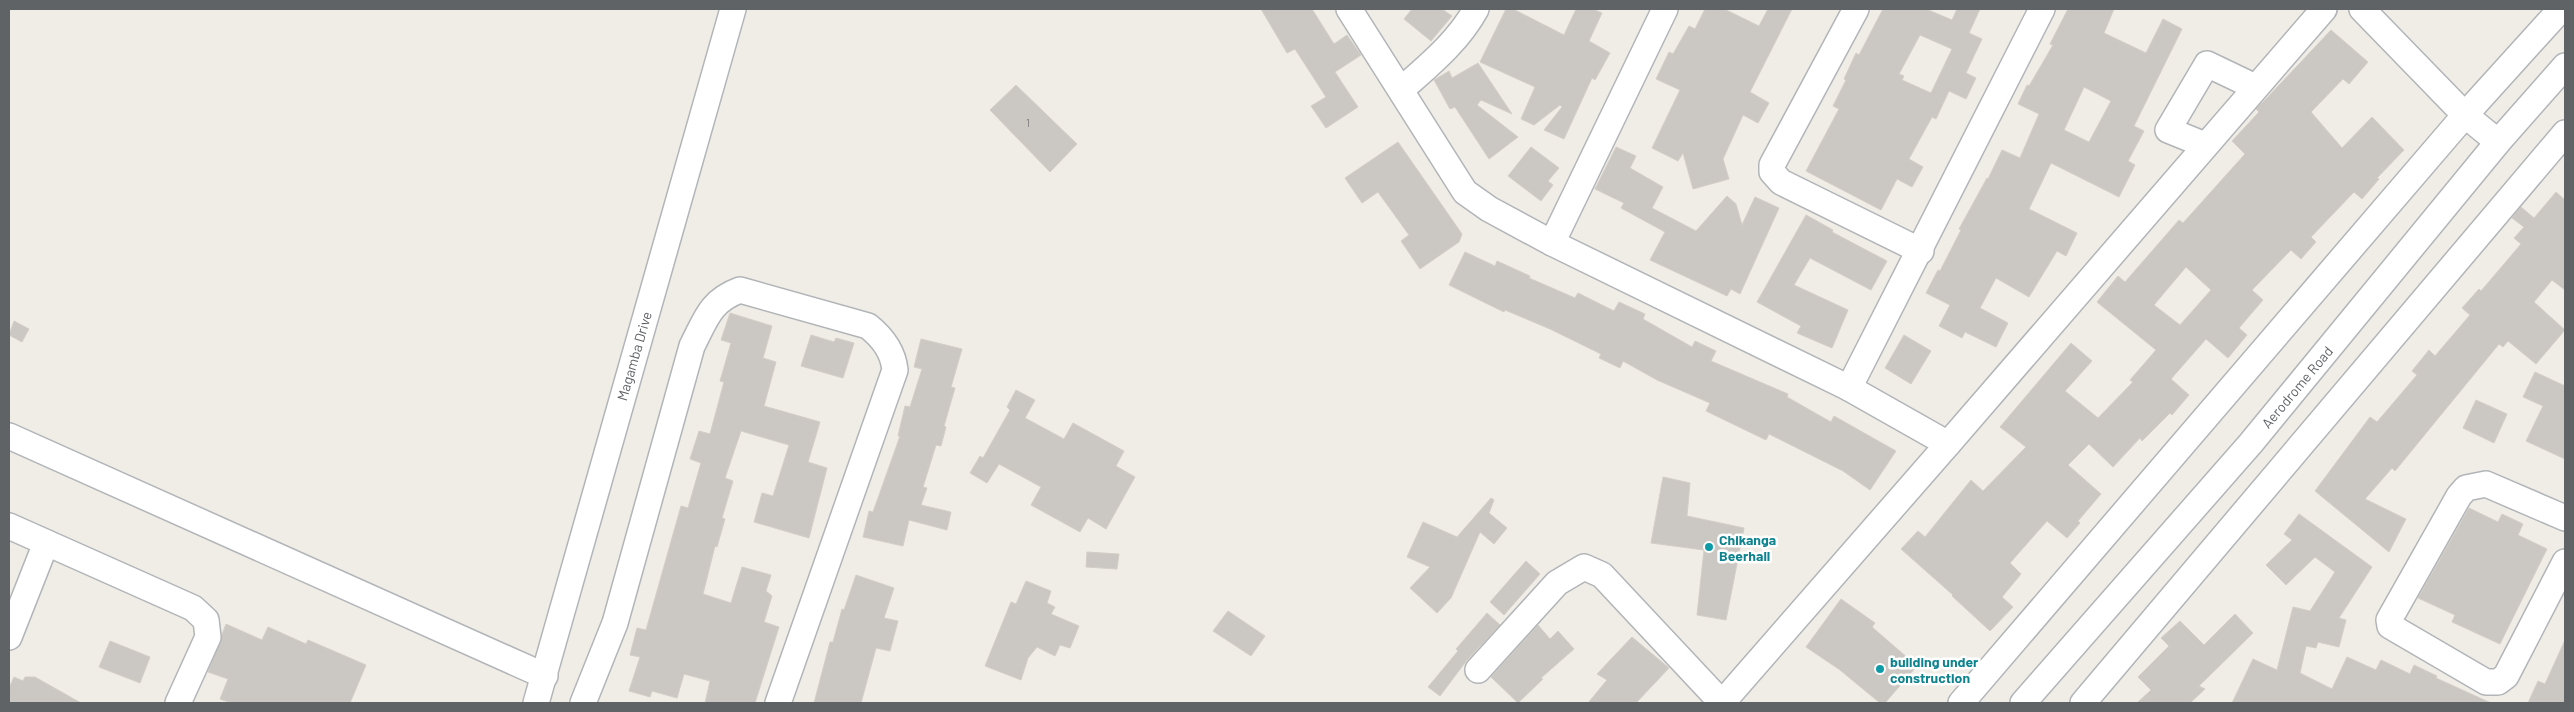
<svg xmlns="http://www.w3.org/2000/svg" width="2574" height="712" font-family="Barlow,sans-serif">
<rect width="100%" height="100%" fill="#f0ede7"/>
<g fill="#cbc8c3" stroke="#d4cec6" fill-rule="evenodd">
<path d="M1261 9H1312L1334 44 1347 35 1361 55 1335 72 1358 107 1326 128 1311 106 1326 97 1295 49 1287 53Z"/>
<path d="M1412 9H1442L1452 16 1431 41 1404 19Z"/>
<path d="M1506 9H1513L1564 35 1576 9H1593L1602 13 1589 41 1610 53 1595 80 1592 78 1564 139 1544 130 1562 107 1560 105 1534 125 1521 119 1535 87 1480 62Z"/>
<path d="M1705 9H1724L1759 26 1768 9H1792L1750 92 1769 103 1758 123 1743 115 1723 159 1729 179 1693 189 1683 153 1678 161 1652 148 1680 90 1656 79 1669 52 1673 54 1689 26 1695 29Z"/>
<path d="M1883 9H1926L1952 20 1957 9H1980L1969 33 1982 39 1966 73 1976 78 1966 99 1949 91 1936 119 1932 117 1909 159 1923 167 1912 187 1897 179 1881 210 1806 171 1839 109 1833 106 1846 80 1844 79 1856 53 1859 55ZM1920 35 1952 49 1931 93 1902 80 1904 76 1899 74Z"/>
<path d="M2068 9H2114L2104 33 2146 53 2163 19 2182 29 2134 126 2144 131 2128 161 2135 165 2119 197 2051 163 2029 209 2077 233 2066 256 2057 251 2029 297 1996 278 1980 308 2008 323 1996 347 1965 332 1962 338 1939 326 1950 305 1926 293 1938 270 1940 271 1961 230 1959 229 1987 178 1988 179 2002 150 2020 158 2039 114 2018 104 2027 85 2029 86 2053 45 2050 44ZM2084 87 2111 101 2089 142 2064 130Z"/>
<path d="M2331 30 2368 62 2349 84 2343 79 2311 112 2342 148 2372 117 2404 150 2377 178 2379 179 2362 199 2354 192 2311 237 2316 242 2301 259 2291 250 2252 290 2263 300 2239 328 2247 335 2228 358 2206 339 2171 379 2189 395 2172 415 2170 413 2142 441 2140 438 2113 467 2089 444 2068 465 2101 494 2078 521 2080 523 2067 538 2047 521 2010 563 2021 574 2002 597 2013 607 1990 631 1952 596 1953 595 1901 549 1918 531 1925 537 1971 480 1983 491 2026 447 2000 427 2071 343 2092 361 2065 391 2098 418 2133 382 2130 380 2156 350 2097 302 2118 276 2125 282 2179 220 2183 223 2245 154 2232 141 2259 112 2256 109 2264 101ZM2186 267 2211 290 2180 325 2154 305Z"/>
<path d="M1478 63 1512 114 1481 100 1477 105 1518 137 1489 159 1455 107 1450 109 1434 80 1449 71 1452 78Z"/>
<path d="M1016 85 1077 144 1050 172 990 110Z"/>
<path d="M1398 142 1462 234 1459 242 1420 269 1401 241 1409 235 1378 192 1362 203 1345 178Z"/>
<path d="M1531 147 1559 168 1548 181 1553 185 1541 201 1508 176Z"/>
<path d="M1616 147 1636 156 1630 168 1663 187 1652 208 1696 231 1727 196 1736 204 1742 225 1755 197 1779 208 1740 294 1731 289 1727 296 1650 260 1665 232 1621 208 1624 203 1595 189Z"/>
<path d="M2556 192 2565 200V290L2552 280 2534 302 2565 330 2536 364 2508 341 2503 347 2499 344 2395 471 2392 468 2365 499 2406 519 2389 552 2315 491 2370 417 2377 422 2417 375 2412 371 2429 350 2435 356 2470 315 2462 308 2479 289 2481 291 2521 244 2514 238 2524 227 2512 218 2521 207 2534 218Z"/>
<path d="M1806 215 1833 230 1832 232 1887 261 1871 290 1810 258 1794 285 1848 310 1832 348 1797 333 1801 326 1757 302Z"/>
<path d="M1465 252 1495 266 1497 261 1530 276 1529 278 1575 298 1578 293 1614 311 1619 302 1645 314 1643 319 1692 347 1695 341 1716 351 1711 361 1788 394 1787 397 1831 422 1834 416 1896 451 1870 490 1843 471 1769 434 1766 440 1706 411 1710 403 1657 380 1623 361 1620 368 1599 358 1601 354 1550 329 1505 310 1504 312 1449 285Z"/>
<path d="M730 313 772 326 763 358 776 362 764 406 820 422 808 462 827 468 809 538 754 522 762 493 773 496 789 445 741 431 725 478 733 481 722 518 725 519 717 547 715 546 703 594 731 603 742 567 771 575 766 591 772 596 764 622 779 627 755 703H705L710 681 684 674 677 698 652 691 650 697 629 691 640 657 630 655 637 628 646 630 681 506 688 508 701 463 690 459 699 431 710 434 724 382 720 381 731 343 721 340Z"/>
<path d="M14 321 29 329 22 342 9 335Z"/>
<path d="M811 335 834 342 836 338 854 343 843 378 801 366Z"/>
<path d="M1904 335 1931 351 1911 384 1885 368Z"/>
<path d="M921 339 962 349 951 387 955 388 944 426 946 427 941 446 936 445 923 487 927 488 921 505 951 512 947 530 909 520 903 546 863 537 869 511 873 512 900 436H898L905 406 910 407 922 369 914 367Z"/>
<path d="M2535 372 2565 386V459L2526 441 2543 406 2523 397Z"/>
<path d="M1016 390 1035 400 1025 418 1064 439 1073 423 1124 451 1116 466 1135 477 1106 529 1088 518 1080 532 1031 505 1041 487 999 464 987 483 970 473 980 456 983 458 1010 410 1007 407Z"/>
<path d="M2476 400 2507 414 2494 443 2463 428Z"/>
<path d="M1663 477 1690 483 1687 516 1744 528 1726 620 1697 615 1704 550 1651 543Z"/>
<path d="M1491 498 1494 500 1489 513 1507 528 1494 544 1480 532 1451 598 1437 613 1410 588 1430 567 1407 557 1423 522 1457 537Z"/>
<path d="M2469 508 2498 522 2502 514 2523 524 2518 535 2547 549 2500 644 2452 622 2455 615 2418 598Z"/>
<path d="M2299 514 2372 567 2339 618 2346 620 2339 647 2318 642 2316 648 2306 646 2300 673 2332 689 2347 657 2376 670 2381 660 2410 674 2414 665 2437 676 2436 678 2491 703H2232L2253 659 2277 670 2293 607 2310 611 2335 572 2315 557 2286 585 2266 565 2292 540 2284 534Z"/>
<path d="M1087 552 1119 554 1117 569 1086 567Z"/>
<path d="M1526 561 1540 574 1504 615 1490 602Z"/>
<path d="M856 575 894 588 884 618 898 621 890 651 876 648 861 703H814L830 642H833L842 609 844 610Z"/>
<path d="M1026 581 1051 591 1047 603 1055 607 1051 614 1079 626 1070 648 1060 645 1055 656 1037 647 1028 658 1021 680 985 666 1011 602 1016 604Z"/>
<path d="M1841 599 1875 623 1872 627 1917 666 1885 703H1880L1840 670 1806 647Z"/>
<path d="M1228 611 1265 636 1251 656 1213 631Z"/>
<path d="M1487 613 1500 625 1467 660 1440 696 1428 687 1458 651 1456 649Z"/>
<path d="M2235 614 2253 633 2199 686 2205 689 2190 703H2137L2151 690 2138 677 2169 646 2161 638 2180 621 2204 645Z"/>
<path d="M226 624 262 640 268 627 306 644 308 640 366 665 350 703H231L220 699 228 679 208 672Z"/>
<path d="M1538 625 1550 639 1558 631 1574 649 1541 678 1543 679 1518 703 1491 677Z"/>
<path d="M1632 637 1669 668 1636 703H1588L1607 680 1597 674Z"/>
<path d="M2565 640V703H2528L2538 681 2545 684Z"/>
<path d="M110 641 150 657 140 683 99 667Z"/>
<path d="M14 677 23 681 25 677H35L81 703H9V688Z"/>
</g>
<g fill="none" stroke-linecap="round" stroke-linejoin="round">
<g stroke="#b2b5b8" stroke-width="28">
<g id="minor">
<path d="M1349 9 1465 192 1489 209 1552 243 1849 388 1948 444 2324 9"/>
<path d="M1856 9 1772 165V172L1781 182 1921 251"/>
<path d="M2362 9 2465 115 2498 142"/>
<path d="M1401 90C1428 66 1458 42 1476 9"/>
<path d="M2205 145 2168 130 2207 64 2255 87"/>
<path d="M1552 243 1665 9"/>
<path d="M1849 388 2042 9"/>
<path d="M9 436 545 676"/>
<path d="M2565 518 2486 484 2466 488 2459 496 2389 620 2390 626 2486 682H2498L2506 676 2565 562"/>
<path d="M9 526 193 608 206 620 208 637 178 703"/>
<path d="M9 637 46 543"/>
<path d="M1478 670 1557 583 1584 567 1602 575 1722 703"/>
<path d="M536 703 733 9"/>
<path d="M583 703 615 623 692 346C706 319 710 301 740 290L868 326C883 338 893 351 895 370L778 703"/>
<path d="M1722 703 1948 444"/>
<path d="M1961 703 2465 115 2561 9"/>
<path d="M2023 703 2251 443 2498 142 2565 66"/>
<path d="M2083 703 2565 133"/>
</g>
</g>
<use href="#minor" stroke="#fff" stroke-width="25"/>
</g>
<g fill="#0f9aa8" stroke="#fff" stroke-width="2">
<circle cx="1709" cy="547" r="5"/>
<circle cx="1880" cy="669" r="5"/>
</g>
<g text-anchor="middle" dominant-baseline="central" stroke-width="5" stroke-linejoin="round" paint-order="stroke">
<g font-size="11" fill="#7a7c7d">
<text x="1028" y="122">1</text>
</g>
<g font-size="14" fill="#5f6366" stroke="#fff">
<text transform="translate(634 356) rotate(-74)">Magamba Drive</text>
<text transform="translate(2297 387) rotate(-50)">Aerodrome Road</text>
</g>
<g font-size="14" font-weight="bold" fill="#0d838f" stroke="#fff" text-anchor="start">
<text x="1719" y="539">Chikanga<tspan x="1719" dy="16">Beerhall</tspan></text>
<text x="1890" y="661">building under<tspan x="1890" dy="16">construction</tspan></text>
</g>
</g>
<rect width="2574" height="712" fill="none" stroke="#5f6366" stroke-width="20"/>
</svg>
